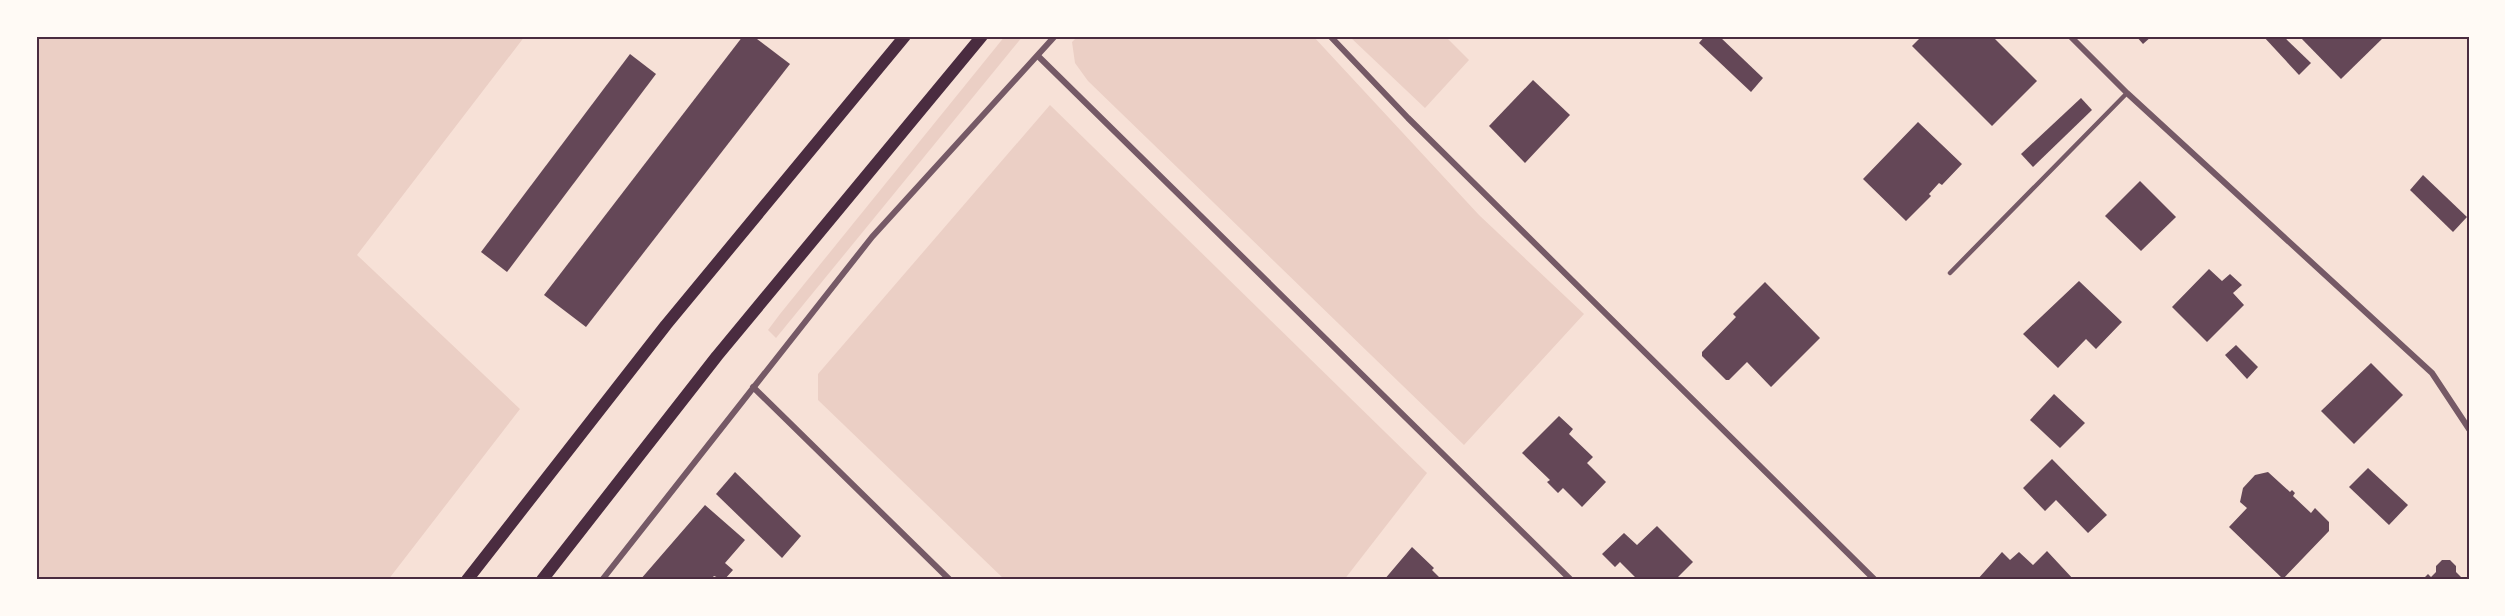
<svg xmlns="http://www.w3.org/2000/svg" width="2505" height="616" viewBox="0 0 2505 616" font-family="'Fira Sans Condensed',sans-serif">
<rect width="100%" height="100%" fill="#f7e1d7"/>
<g fill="#ebcfc5">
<polygon points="36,36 525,36 357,255 520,409 388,580 36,580"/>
<polygon points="1005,36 1023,36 776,338 768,330 780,314"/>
<polygon points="1078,36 1313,36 1479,215 1584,314 1464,445 1088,81 1075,63 1072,42"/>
<polygon points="1349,36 1445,36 1469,60 1425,108"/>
<polygon points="1050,105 1427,473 1344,580 1005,580 818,400 818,374"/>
</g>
<g fill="#644757">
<polygon points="743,36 753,36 790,64 586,327 544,295"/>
<polygon points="1705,36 1719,36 1763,78 1751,92 1699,43"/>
<polygon points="1922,36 1992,36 2037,81 1992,126 1912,46"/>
<polygon points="2136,36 2152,36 2143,44"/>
<polygon points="2263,36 2283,36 2311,63 2299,75"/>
<polygon points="2299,36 2385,36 2341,79"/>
<polygon points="630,54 656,74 507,272 481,252"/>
<polygon points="1533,80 1570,115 1525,163 1489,126"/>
<polygon points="2081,98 2092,110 2033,167 2021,154"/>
<polygon points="1918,122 1962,164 1942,185 1939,183 1929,194 1931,196 1906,221 1863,179"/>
<polygon points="2423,175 2467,217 2453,232 2410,190"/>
<polygon points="2140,181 2176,217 2141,251 2105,216"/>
<polygon points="2209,269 2222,281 2230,274 2242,285 2233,293 2244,305 2207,342 2172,307"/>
<polygon points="2079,281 2122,322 2096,349 2086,339 2058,368 2023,334"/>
<polygon points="1765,282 1820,338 1771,387 1747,362 1729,380 1726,380 1702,356 1702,352 1736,317 1733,314"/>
<polygon points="2236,345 2258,367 2247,379 2225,355"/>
<polygon points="2371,363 2403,395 2354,444 2321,411"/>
<polygon points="2054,394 2085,423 2060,448 2030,420"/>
<polygon points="1559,416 1573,429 1569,434 1593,457 1587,463 1606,482 1582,507 1563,488 1558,493 1547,482 1550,480 1522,453"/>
<polygon points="2052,459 2107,515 2088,533 2056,500 2045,511 2023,488"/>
<polygon points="2368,468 2408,505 2389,525 2349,487"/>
<polygon points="735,472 801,536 782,558 716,494"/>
<polygon points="2268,472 2290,492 2292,490 2295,493 2293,496 2311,513 2315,508 2329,522 2329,531 2283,579 2229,527 2247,508 2240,502 2243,488 2255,475"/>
<polygon points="705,505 745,540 725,563 733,570 724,580 714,576 710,580 640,580"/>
<polygon points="1657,526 1693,562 1675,580 1632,580 1635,577 1620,562 1615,567 1602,554 1624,533 1637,545"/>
<polygon points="1412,547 1434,568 1432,570 1442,580 1384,580"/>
<polygon points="2047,551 2074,580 1977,580 2002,552 2010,560 2019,552 2033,565"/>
<polygon points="2442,560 2450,560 2456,566 2456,572 2464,580 2422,580 2428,574 2431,577 2436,572 2436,566"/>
</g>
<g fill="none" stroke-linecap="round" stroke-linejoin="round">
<polyline stroke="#755966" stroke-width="4.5" points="1950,273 2127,93"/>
<g stroke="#755966" stroke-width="6">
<polyline points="1330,36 1408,118 1875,580"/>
<polyline points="2070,36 2127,93 2432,373 2469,429"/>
<polyline points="1038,56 1571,580"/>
<polyline points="753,387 950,580"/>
<polyline points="602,580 872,237 1055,36"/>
</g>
<g stroke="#4a2c40" stroke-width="12">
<polyline points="467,580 666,325 905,36"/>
<polyline points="542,580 717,356 982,36"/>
</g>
</g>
<rect width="2505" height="616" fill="none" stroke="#fffaf5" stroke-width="75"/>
<rect x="38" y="38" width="2430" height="540" fill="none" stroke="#4a2c40" stroke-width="2"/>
</svg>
